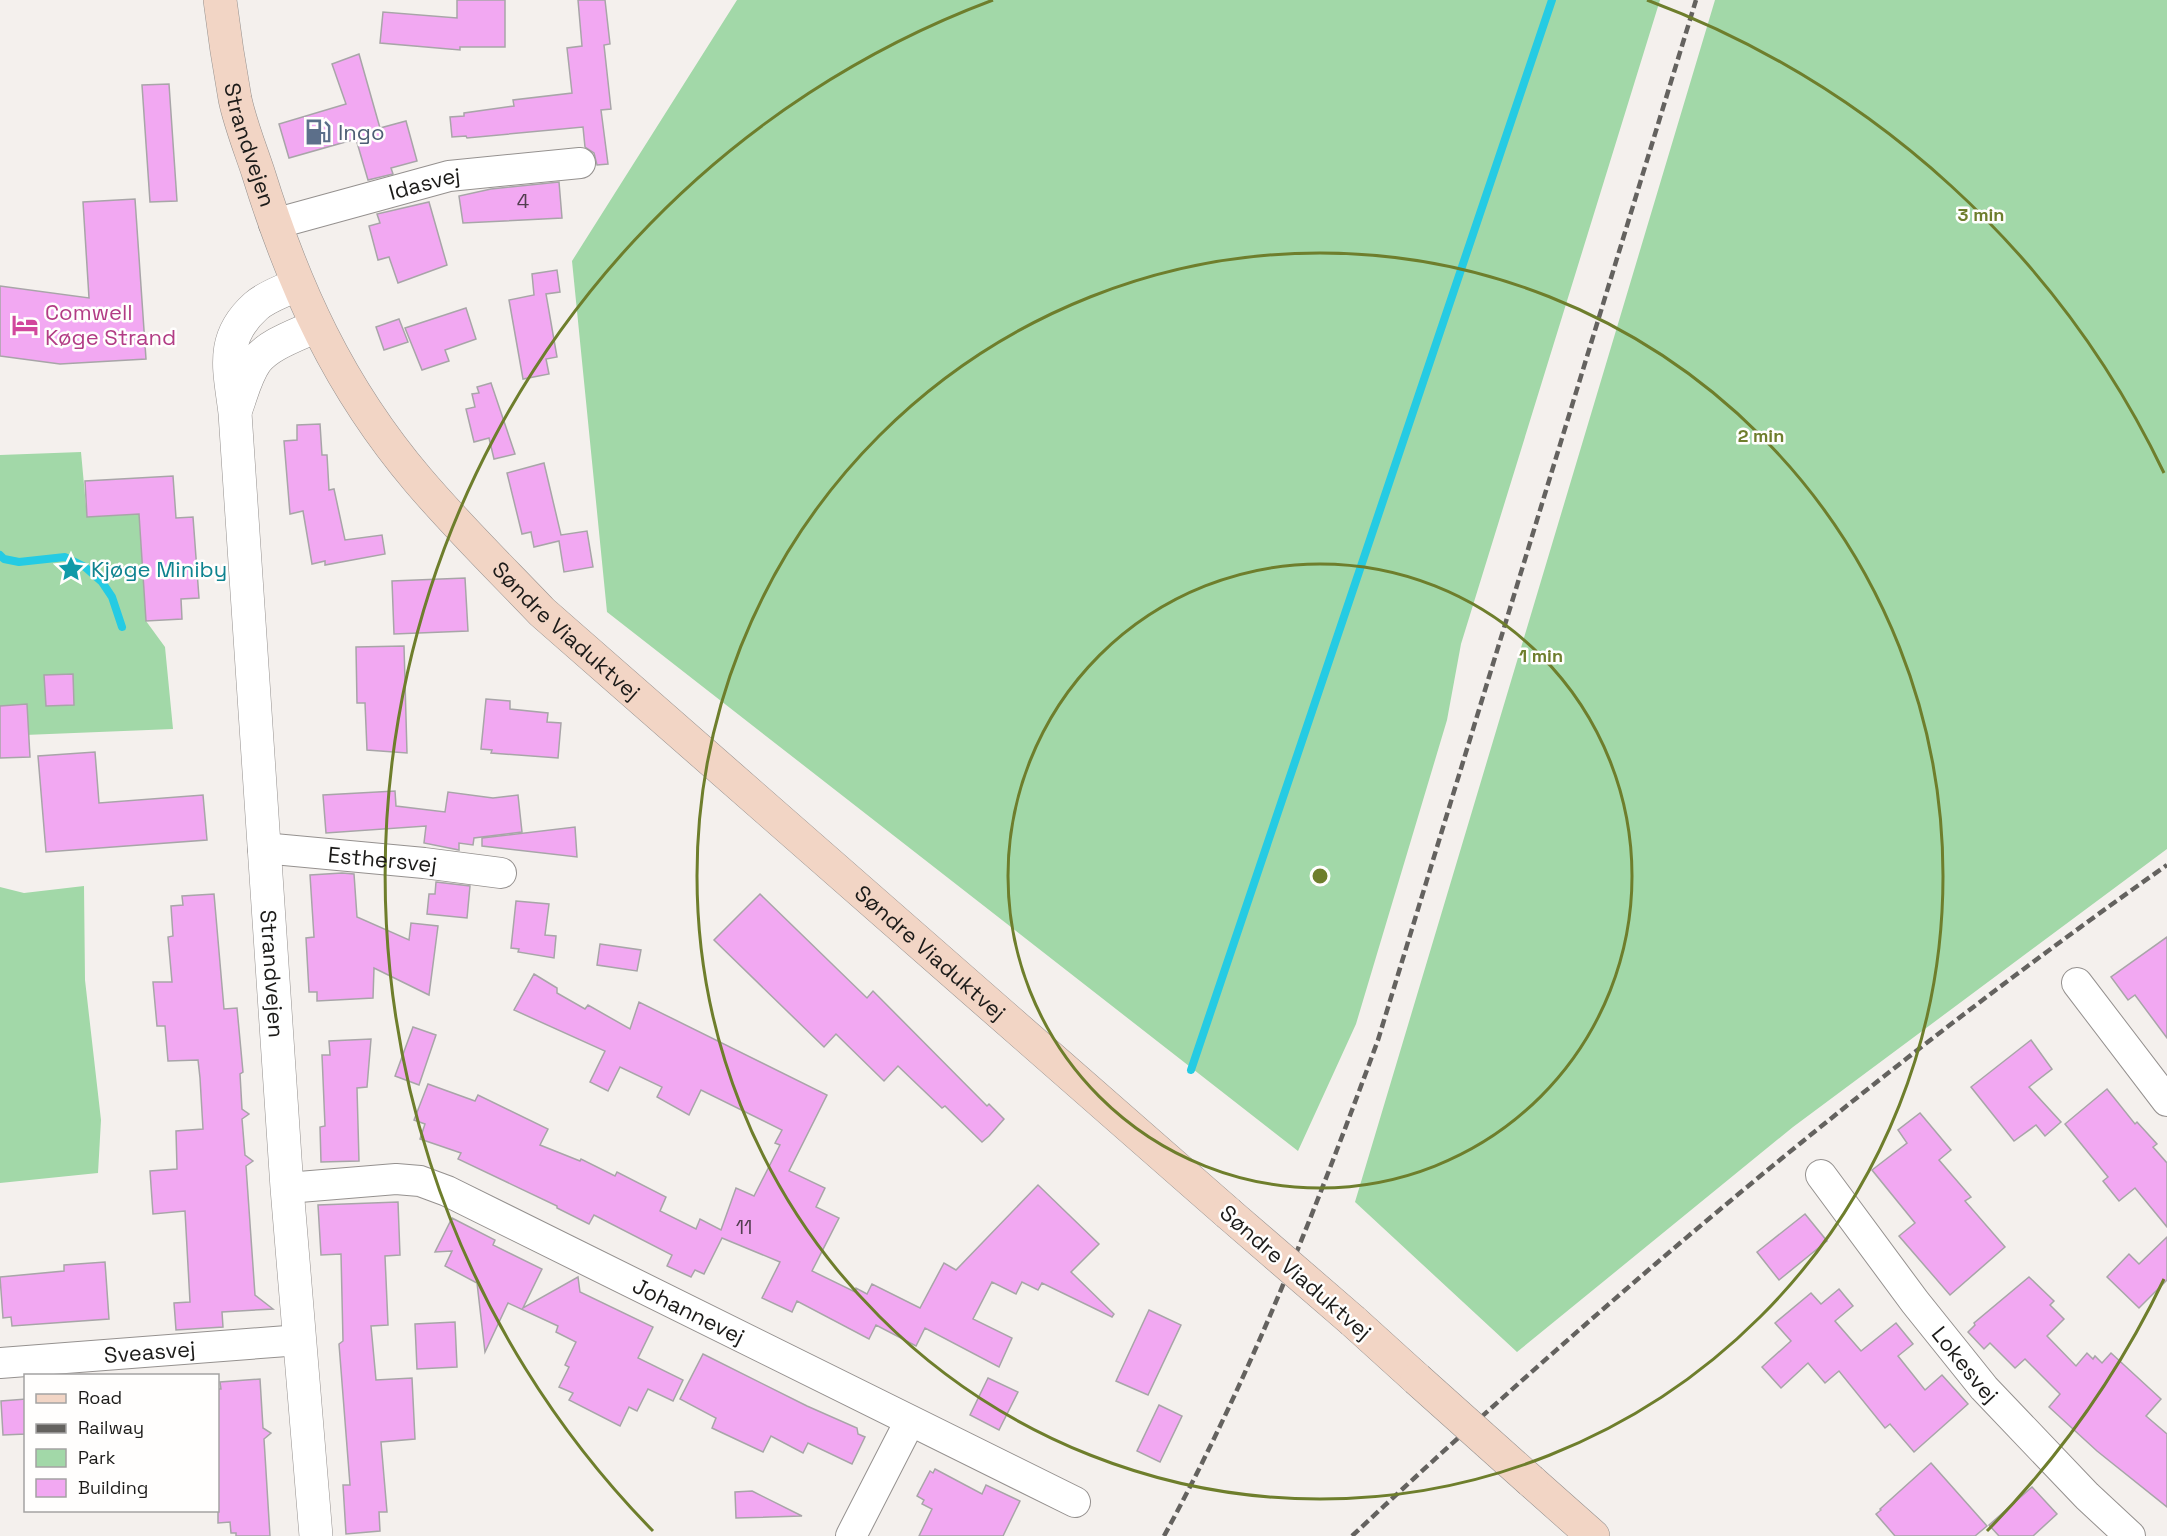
<svg xmlns="http://www.w3.org/2000/svg" width="2167" height="1536" viewBox="0 0 2167 1536" font-family="'Space Grotesk',sans-serif">
<rect width="100%" height="100%" fill="#f4f0ed"/>
<g fill="#a2d8a8">
<polygon points="737,0 1660,0 1461,644 1447,720 1356,1024 1298,1151 607,612 572,261"/>
<polygon points="1715,0 2167,0 2167,849 1793,1127 1517,1352 1355,1202"/>
<polygon points="81,452 87,517 139,514 146,621 165,647 173,729 0,736 0,455"/>
<polygon points="84,886 85,980 101,1120 98,1173 0,1183 0,887 24,893"/>
</g>
<g fill="none" stroke-linecap="round" stroke-linejoin="round">
<g stroke="#25cbe3" stroke-width="8">
<polyline points="0,555 4,559 19,562 65,557 85,567 102,582 112,597 122,627"/>
<polyline points="1191,1070 1552,0"/>
</g>
</g>
<g fill="#f2a8f2" stroke="#a8a5a8" stroke-width="1.5">
<polygon points="457,0 505,0 505,47 460,47 460,50 380,43 383,12 457,18"/>
<polygon points="578,0 605,0 610,44 604,45 611,109 601,110 608,164 597,165 594,153 585,147 583,127 467,138 466,136 452,137 450,117 464,116 464,113 514,106 513,100 572,93 567,48 582,46"/>
<polygon points="359,54 380,128 406,121 417,161 391,168 393,174 368,180 356,139 289,158 279,124 346,104 332,64"/>
<polygon points="169,84 177,201 150,202 142,85"/>
<polygon points="559,182 562,218 463,223 459,196 491,189"/>
<polygon points="135,199 146,359 60,364 0,356 0,286 89,298 83,202"/>
<polygon points="429,202 447,265 398,283 389,257 378,260 369,226 380,223 377,214"/>
<polygon points="557,270 560,292 546,294 557,357 546,359 549,374 523,379 509,300 534,295 532,274"/>
<polygon points="466,308 476,339 445,350 449,361 422,370 405,328"/>
<polygon points="399,319 408,342 384,350 376,327"/>
<polygon points="491,383 515,454 494,459 489,438 474,442 466,409 475,407 472,394 479,393 477,387"/>
<polygon points="320,424 322,455 327,455 329,490 334,489 345,540 382,535 385,554 325,565 325,561 312,564 303,511 290,514 284,441 297,440 297,425"/>
<polygon points="544,463 561,535 587,531 593,567 564,572 559,541 534,547 531,532 522,534 507,473"/>
<polygon points="173,476 176,518 193,517 199,598 181,599 182,619 146,621 139,514 87,517 85,481"/>
<polygon points="465,578 468,631 394,634 392,581"/>
<polygon points="404,646 407,753 367,750 365,703 357,703 356,647"/>
<polygon points="73,674 74,705 46,706 44,675"/>
<polygon points="486,699 510,701 510,709 548,713 547,722 561,723 558,758 491,753 492,750 481,749"/>
<polygon points="27,704 30,757 0,758 0,706"/>
<polygon points="95,752 99,803 203,795 207,840 46,852 38,756"/>
<polygon points="395,791 396,806 445,812 448,792 493,798 518,795 522,832 474,838 473,845 459,843 459,850 424,843 426,826 326,833 323,795"/>
<polygon points="575,827 577,857 482,846 482,838"/>
<polygon points="342,873 354,874 357,917 409,940 411,923 438,926 429,995 374,968 373,998 317,1001 317,992 309,992 306,938 314,937 310,875"/>
<polygon points="436,882 470,886 467,918 427,914 429,894 435,894"/>
<polygon points="214,894 224,1009 237,1008 243,1072 240,1074 242,1109 249,1114 242,1119 245,1155 253,1161 246,1166 255,1295 273,1309 222,1312 223,1327 176,1330 174,1303 190,1302 185,1211 153,1214 150,1171 177,1169 176,1131 203,1129 200,1078 198,1060 168,1061 165,1026 157,1026 153,982 172,982 168,937 173,936 171,906 183,905 182,896"/>
<polygon points="760,894 867,998 873,991 987,1106 989,1104 1004,1119 989,1136 982,1142 945,1106 942,1108 898,1066 884,1081 836,1034 824,1047 714,940"/>
<polygon points="516,901 549,904 545,935 556,936 554,958 518,952 519,949 511,948"/>
<polygon points="2167,937 2167,1038 2135,995 2128,1000 2111,977"/>
<polygon points="600,944 641,950 637,971 597,965"/>
<polygon points="534,974 557,988 557,993 585,1009 588,1005 630,1029 639,1002 827,1095 789,1171 825,1188 816,1207 839,1218 812,1271 855,1292 856,1288 867,1294 872,1284 920,1308 944,1263 956,1270 1038,1185 1099,1244 1071,1272 1114,1314 1112,1317 1042,1283 1038,1290 1022,1282 1016,1294 992,1282 973,1319 1012,1338 999,1367 925,1328 916,1346 876,1325 869,1339 797,1301 792,1312 762,1298 780,1262 722,1238 704,1274 695,1270 691,1277 667,1266 672,1255 594,1215 589,1224 557,1208 557,1206 458,1159 461,1153 420,1139 425,1124 414,1120 428,1084 475,1101 478,1095 548,1129 540,1145 580,1161 581,1159 615,1176 617,1172 666,1197 660,1211 696,1229 700,1219 721,1230 736,1188 754,1196 780,1145 775,1143 782,1130 701,1090 689,1115 657,1097 662,1087 620,1067 608,1091 590,1082 605,1051 514,1010"/>
<polygon points="413,1027 436,1035 419,1085 395,1076"/>
<polygon points="371,1039 367,1087 357,1088 359,1161 321,1162 320,1127 325,1126 322,1055 330,1055 329,1041"/>
<polygon points="2031,1040 2052,1069 2029,1087 2061,1122 2045,1136 2036,1125 2014,1141 1971,1087"/>
<polygon points="2107,1089 2135,1124 2137,1122 2157,1144 2153,1147 2167,1163 2167,1227 2135,1188 2119,1201 2103,1181 2108,1177 2065,1124"/>
<polygon points="1920,1113 1951,1150 1939,1160 1971,1197 1965,1201 2005,1247 1950,1295 1899,1236 1915,1223 1872,1170 1907,1143 1898,1130"/>
<polygon points="398,1202 400,1255 385,1256 388,1325 371,1326 376,1380 412,1378 415,1439 381,1442 387,1512 379,1512 380,1531 346,1534 343,1485 350,1485 339,1344 343,1341 341,1254 321,1255 318,1205"/>
<polygon points="1805,1214 1827,1241 1779,1280 1757,1252"/>
<polygon points="452,1218 495,1240 493,1245 542,1269 523,1308 578,1277 580,1292 653,1327 638,1358 683,1380 673,1401 648,1389 637,1411 629,1407 620,1426 569,1400 573,1393 559,1387 569,1367 565,1365 576,1342 556,1332 558,1326 508,1303 485,1352 477,1283 445,1266 452,1251 435,1252"/>
<polygon points="2167,1237 2167,1280 2139,1308 2107,1277 2129,1254 2139,1264"/>
<polygon points="105,1262 109,1319 12,1326 11,1317 3,1318 0,1277 64,1271 64,1265"/>
<polygon points="2029,1277 2054,1301 2050,1305 2064,1319 2047,1336 2076,1366 2087,1353 2093,1359 2095,1356 2102,1363 2111,1353 2161,1399 2146,1416 2167,1434 2167,1507 2097,1451 2049,1407 2060,1394 2025,1359 2015,1368 1990,1343 1984,1349 1968,1332 1975,1325 1974,1323"/>
<polygon points="1839,1289 1853,1306 1835,1321 1861,1351 1896,1323 1913,1344 1898,1356 1925,1390 1942,1375 1968,1404 1914,1452 1890,1424 1885,1428 1839,1371 1825,1383 1808,1363 1781,1388 1762,1367 1791,1341 1775,1323 1811,1293 1821,1304"/>
<polygon points="1149,1310 1181,1325 1148,1395 1116,1381"/>
<polygon points="455,1322 457,1367 417,1369 415,1324"/>
<polygon points="703,1354 807,1406 857,1428 858,1434 865,1437 852,1464 808,1443 803,1453 771,1436 763,1452 712,1428 716,1418 680,1399"/>
<polygon points="988,1378 1018,1392 999,1430 970,1415"/>
<polygon points="260,1379 263,1428 271,1433 264,1439 270,1536 236,1536 236,1533 231,1533 230,1522 218,1523 218,1389 221,1389 220,1382"/>
<polygon points="26,1399 26,1434 3,1435 1,1401"/>
<polygon points="1159,1405 1182,1416 1160,1462 1137,1451"/>
<polygon points="1931,1463 1987,1526 1975,1536 1895,1536 1876,1514 1881,1510 1880,1509"/>
<polygon points="935,1469 982,1494 986,1485 1020,1501 1003,1536 919,1536 932,1509 922,1504 924,1500 917,1496 930,1471 933,1473"/>
<polygon points="2032,1487 2057,1514 2033,1536 1999,1536 1989,1525"/>
<polygon points="752,1491 802,1516 736,1518 735,1492"/>
</g>
<g fill="none" stroke-linecap="round" stroke-linejoin="round">
<g stroke="#95918f" stroke-width="32">
<g id="minor">
<path id="s1" d="M274 224 449 176 580 163"/>
<path id="s2" d="M263 848 424 863 501 873"/>
<polyline points="2077,983 2167,1101"/>
<path id="s3" d="M1821 1175 1915 1302 1984 1388 2087 1496 2130 1536"/>
<path id="s4" d="M287 1188 396 1179 420 1181 447 1191 1075 1502"/>
<path id="s5" d="M0 1363 300 1340"/>
<polyline points="851,1536 910,1421"/>
</g>
</g>
<g stroke="#95918f" stroke-width="34">
<g id="tertiary">
<path id="s6" d="M297 284C285 291 267 296 256 306 219 339 230 370 235 413L287 1188 316 1536"/>
<path d="M236 409C242 393 246 375 256 361 269 344 297 335 316 326"/>
</g>
</g>
<g stroke="#95918f" stroke-width="34">
<g id="secondary">
<path id="s7" d="M220 0C224 33 229 66 235 99 240 123 250 148 258 172 294 288 339 387 418 480 457 526 500 568 542 612L1228 1213"/>
<polyline points="1353,1321 1417,1379"/>
<polyline points="1531,1481 1593,1536"/>
</g>
</g>
<use href="#minor" stroke="#fff" stroke-width="30"/>
<use href="#tertiary" stroke="#fff" stroke-width="33"/>
<use href="#secondary" stroke="#f2d5c5" stroke-width="33"/>
<g stroke="#64625f" stroke-width="4.5" stroke-dasharray="9 4.5" stroke-linecap="butt">
<path d="M1164 1536C1250 1378 1316 1209 1378 1040L1696 0"/>
<path d="M1352 1536C1609 1295 1879 1068 2167 865"/>
</g>
<g stroke="#95918f" stroke-width="34" stroke-linecap="butt">
<g id="secondary-bridge">
<polyline points="1228,1213 1353,1321"/>
<polyline points="1417,1379 1531,1481"/>
</g>
</g>
<use href="#secondary-bridge" stroke="#f2d5c5" stroke-width="33"/>
</g>
<g fill="none" stroke="#6e7e2c" stroke-width="3">
<circle cx="1320" cy="876" r="312"/>
<circle cx="1320" cy="876" r="623"/>
<path d="M2164 1279A935 935 0 0 1 1987 1531M653 1531A935 935 0 0 1 993 0M1647 0A935 935 0 0 1 2164 473"/>
</g>
<defs>
<g id="fuel-bare" transform="scale(2.07)"><path d="M-5.5-6h7V0h2V4h1.3V-2.5L3-4.5l.8-.8L6-3V5H2.5V1h-1V6h-7ZM-4.2-4.7v3.2H.2V-4.7Z" fill="#5c6f8a" stroke="#fffefd" stroke-width="2.5" paint-order="stroke"/></g>
<g id="hotel-bare" transform="scale(2.07)"><path d="M-6-4.5h1.5V1H6V5H4.5V3h-9V5H-6ZM-4 0a1.8 1.8 0 1 1 3.6 0ZM.5 0V-2.5h3Q6-2.5 6 0Z" fill="#d1479c" stroke="#fffefd" stroke-width="2.5" paint-order="stroke"/></g>
<g id="sight-bare" transform="scale(2.07)"><path d="M0-6L1.8-2.2L6-1.7L2.9 1.2L3.7 5.4L0 3.3L-3.7 5.4L-2.9 1.2L-6-1.7L-1.8-2.2Z" fill="#0f9aa8" stroke="#fffefd" stroke-width="2.5" paint-order="stroke"/></g>
</defs>
<g fill-rule="evenodd">
<use href="#fuel-bare" x="318" y="132"/>
<use href="#hotel-bare" x="25" y="325"/>
<use href="#sight-bare" x="71" y="569"/>
</g>
<g text-anchor="middle" stroke-width="5" stroke-linejoin="round" paint-order="stroke">
<g font-size="20" fill="#523e4f">
<text x="523" y="208">4</text>
<text x="744" y="1234">11</text>
</g>
<g font-size="22" fill="#4e5e75" stroke="#fffefd" text-anchor="start">
<text x="338" y="140">Ingo</text>
</g>
<g font-size="22" fill="#1c1b19" stroke="#fffefd">
<text dy="8" stroke="none"><textPath href="#s7" startOffset="148">Strandvejen</textPath></text>
<text dy="8" stroke="none"><textPath href="#s1" startOffset="156">Idasvej</textPath></text>
<text dy="8" stroke="none"><textPath href="#s7" startOffset="738">Søndre Viaduktvej</textPath></text>
<text dy="8" stroke="none"><textPath href="#s2" startOffset="120">Esthersvej</textPath></text>
<text dy="8" stroke="none"><textPath href="#s7" startOffset="1224">Søndre Viaduktvej</textPath></text>
<text dy="8" stroke="none"><textPath href="#s6" startOffset="724">Strandvejen</textPath></text>
<text transform="translate(1296 1272) rotate(41)" y="8">Søndre Viaduktvej</text>
<text dy="8" stroke="none"><textPath href="#s4" startOffset="432">Johannevej</textPath></text>
<text dy="8" stroke="none"><textPath href="#s5" startOffset="150">Sveasvej</textPath></text>
<text dy="8" stroke="none"><textPath href="#s3" startOffset="238">Lokesvej</textPath></text>
</g>
<g font-size="22" fill="#b23c85" stroke="#fffefd" text-anchor="start">
<text x="45" y="320">Comwell<tspan x="45" dy="25">Køge Strand</tspan></text>
</g>
<g font-size="22" fill="#0d838f" stroke="#fffefd" text-anchor="start">
<text x="91" y="577">Kjøge Miniby</text>
</g>
</g>
<circle cx="1320" cy="876" r="9" fill="#6e7e2c" stroke="#fffefd" stroke-width="3"/>
<g font-size="18" text-anchor="middle" font-weight="bold" fill="#6e7e2c" stroke="#fffefd" stroke-width="5" stroke-linejoin="round" paint-order="stroke">
<text x="1981" y="221">3 min</text>
<text x="1761" y="442">2 min</text>
<text x="1541" y="662">1 min</text>
</g>
<rect x="24" y="1374" width="195" height="138" fill="#fffefd" stroke="#a4a3a2" stroke-width="1.5"/>
<rect x="36" y="1394" width="30" height="9" fill="#f2d5c5" stroke="#a4a3a2" stroke-width="1.5"/>
<text x="78" y="1404" font-size="18" fill="#1c1b19">Road</text>
<rect x="36" y="1424" width="30" height="9" fill="#64625f" stroke="#a4a3a2" stroke-width="1.5"/>
<text x="78" y="1434" font-size="18" fill="#1c1b19">Railway</text>
<rect x="36" y="1449" width="30" height="18" fill="#a2d8a8" stroke="#a4a3a2" stroke-width="1.5"/>
<text x="78" y="1464" font-size="18" fill="#1c1b19">Park</text>
<rect x="36" y="1479" width="30" height="18" fill="#f2a8f2" stroke="#a4a3a2" stroke-width="1.5"/>
<text x="78" y="1494" font-size="18" fill="#1c1b19">Building</text>
</svg>
